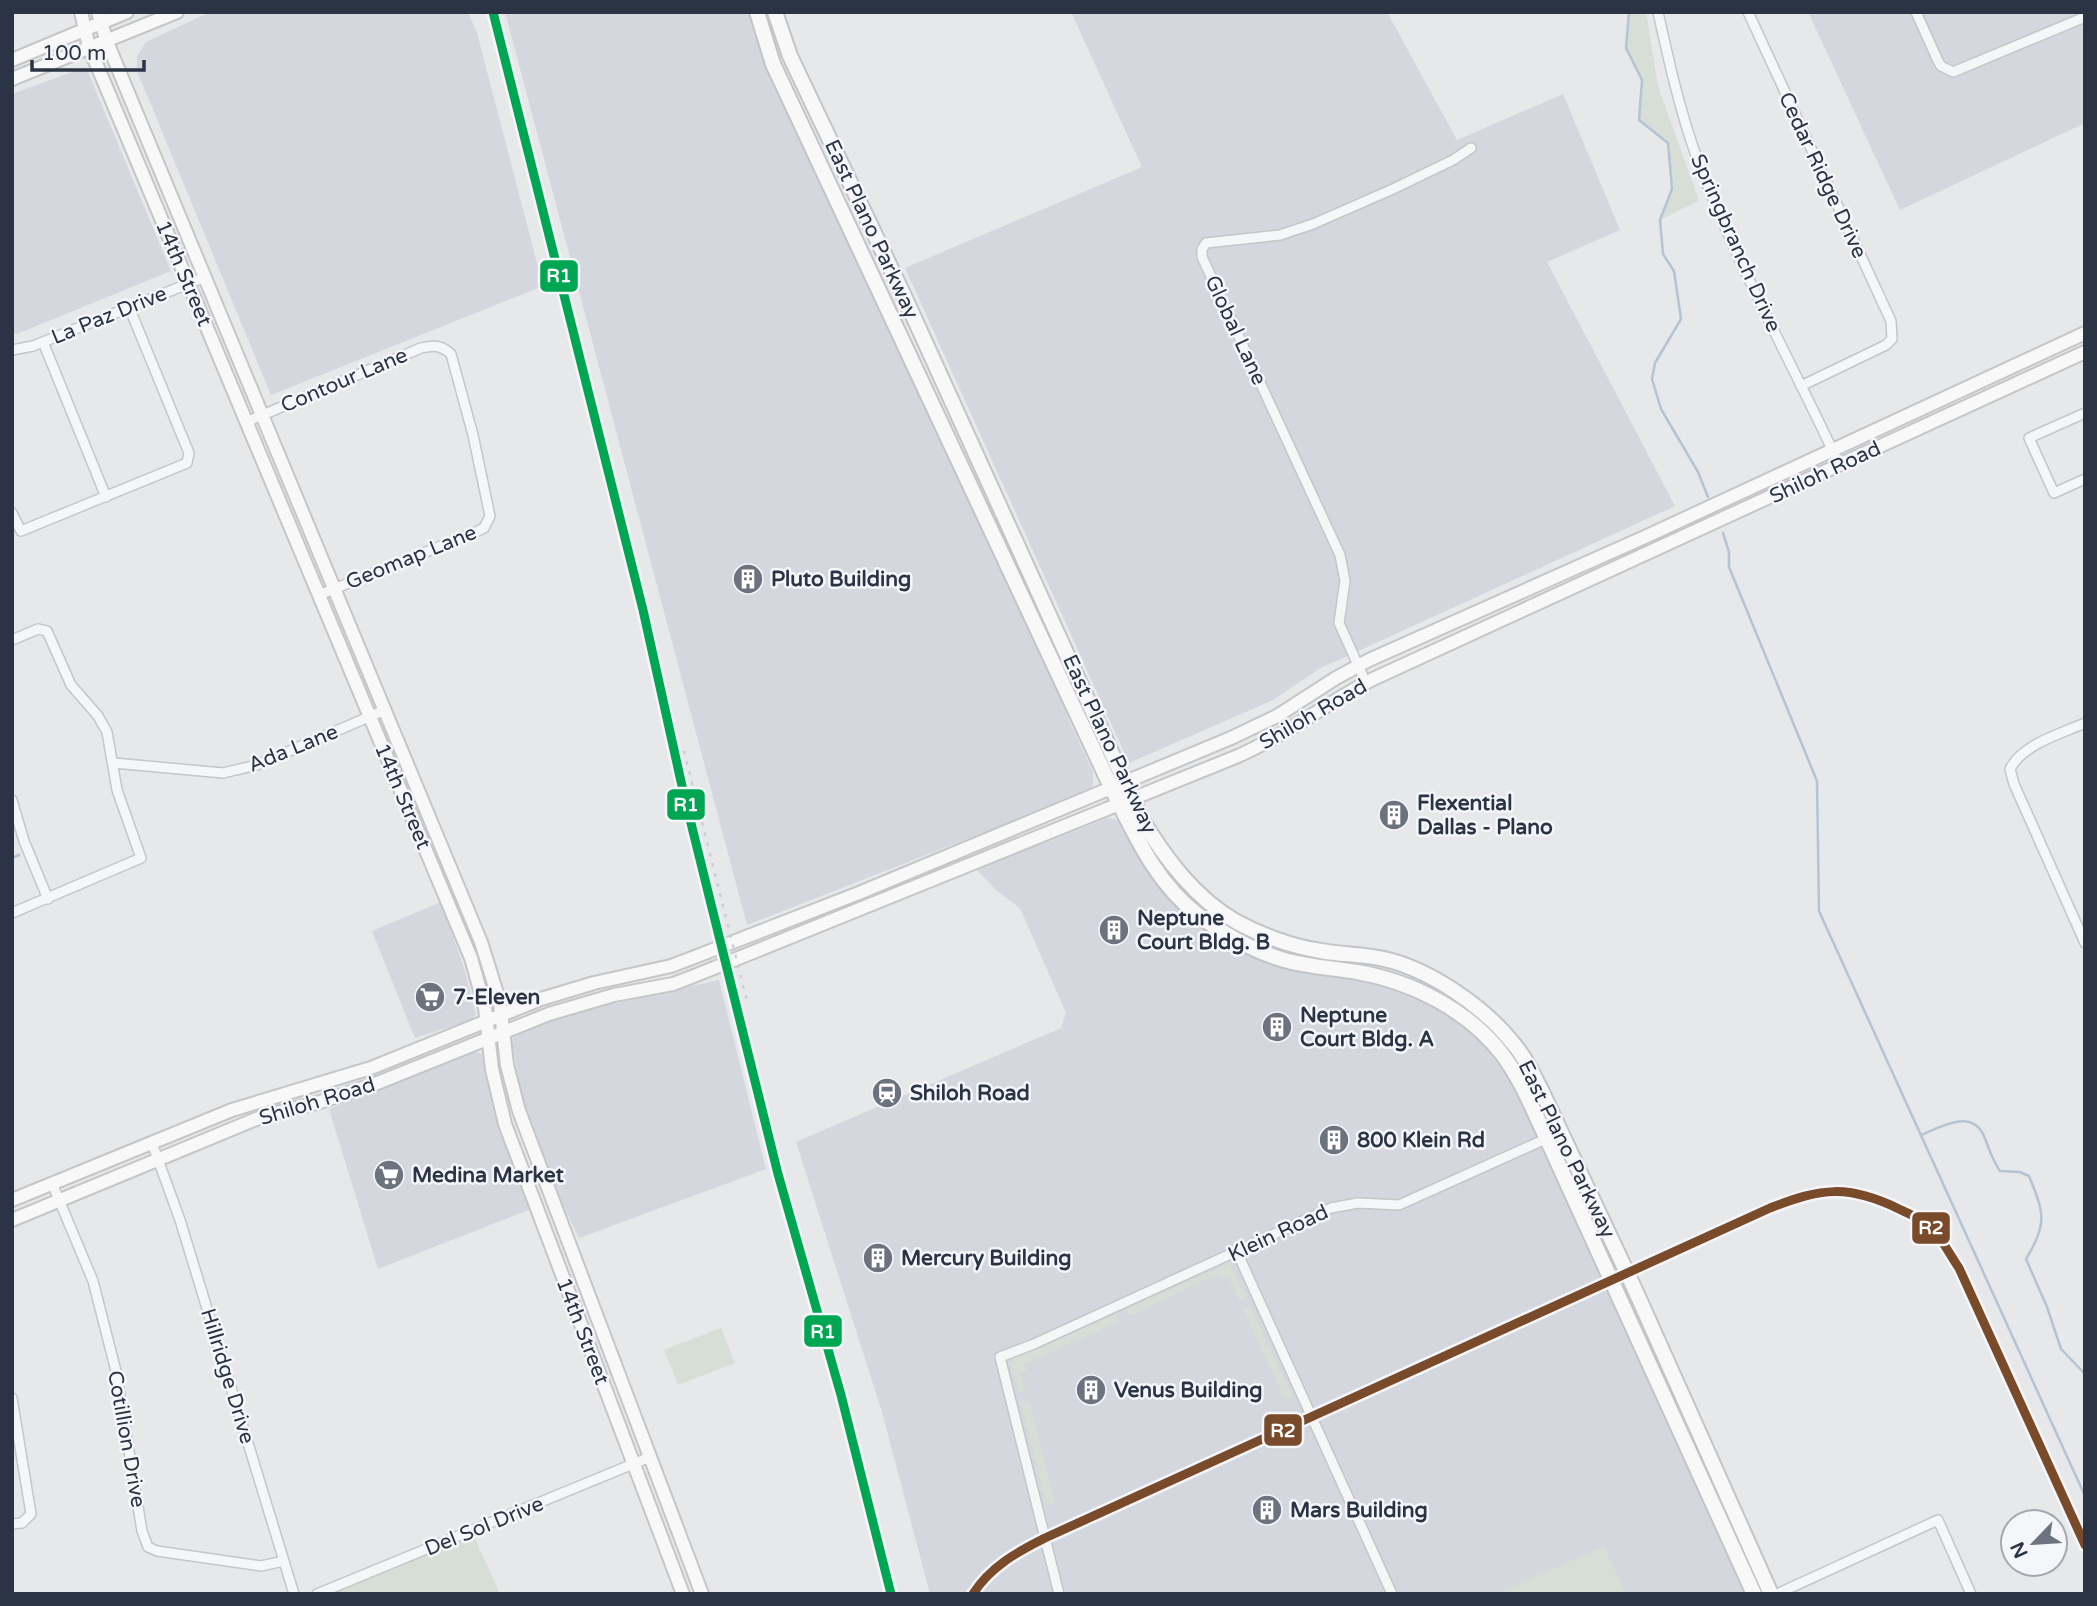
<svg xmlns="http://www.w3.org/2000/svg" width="2097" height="1606" viewBox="0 0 2097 1606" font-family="'Varela Round',sans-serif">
<rect width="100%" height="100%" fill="#e6e8ea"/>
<g fill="#d4d7dd">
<polygon points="210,12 468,12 477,33 543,286 271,395 137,71 137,56 146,42"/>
<polygon points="505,12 752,12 1057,684 1068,718 1093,772 1093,786 1082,794 747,925"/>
<polygon points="1071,12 1387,12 1457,140 1563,94 1620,230 1547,262 1675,506 1319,669 1273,700 1129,763 905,268 1142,167"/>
<polygon points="1808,12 2085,12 2085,123 1900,210"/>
<polygon points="86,67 171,271 17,334 12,333 12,94"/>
<polygon points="1108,818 1117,820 1139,858 1160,886 1233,944 1363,978 1404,991 1427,1002 1455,1021 1481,1043 1504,1071 1522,1101 1746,1594 930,1594 882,1412 796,1142 1061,1028 1066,1013 1020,908 996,890 975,868 1053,840"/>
<polygon points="441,902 464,968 476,1014 471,1020 415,1038 372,931"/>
<polygon points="719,980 766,1169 579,1238 549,1177 535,1140 521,1094 512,1043 513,1035 568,1014"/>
<polygon points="473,1051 481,1053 485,1060 500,1126 531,1209 378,1269 329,1109"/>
</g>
<g fill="#d6ded6">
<polygon points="1629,12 1645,12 1647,17 1658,86 1699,201 1660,220 1672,189 1668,144 1639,120 1642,80 1626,48"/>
<polygon points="1229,1263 1247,1297 1239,1301 1228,1277 1221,1280 1218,1274 1130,1316 1126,1309"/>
<polygon points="1250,1306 1293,1398 1285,1400 1243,1309"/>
<polygon points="1116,1314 1119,1321 1025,1364 1027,1370 1020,1374 1026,1391 1019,1392 1010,1364 1013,1358"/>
<polygon points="721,1328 735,1363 678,1385 664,1350"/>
<polygon points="1029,1401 1055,1504 1046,1506 1021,1402"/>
<polygon points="473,1534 500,1594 327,1594"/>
<polygon points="1604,1546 1626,1594 1495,1594"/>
</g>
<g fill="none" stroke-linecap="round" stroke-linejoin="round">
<g stroke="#b4c4d5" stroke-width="2.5">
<polyline points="1629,12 1626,48 1642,80 1639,120 1668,143 1672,189 1660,220 1663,254 1674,271 1681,319 1655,363 1652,379 1661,409 1698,472 1708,497"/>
<polyline points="1723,533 1729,552 1729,567 1817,781 1819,911 2085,1496"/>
<polyline points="12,858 19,855"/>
<path d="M1921 1135C1940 1127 1972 1108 1984 1136 1989 1148 1992 1160 2000 1171L2020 1172 2029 1176C2044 1213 2048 1224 2026 1259L2047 1307 2061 1349 2085 1374"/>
</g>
<g stroke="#c4c6c8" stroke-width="12">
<g id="street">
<path d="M1658 12C1669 62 1680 112 1698 161 1737 265 1792 363 1839 464"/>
<polyline points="1748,12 1891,321 1892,339 1886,345 1801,386"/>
<polyline points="1916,12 1938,61 1941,66 1953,72 2085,17"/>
<polyline points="43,342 106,497"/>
<polyline points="12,350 33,346 205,277"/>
<polyline points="2085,413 2029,438 2054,493 2085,479"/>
<path d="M246 422 421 348C434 345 441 345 451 354L473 435 490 516 484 528 478 531 319 595"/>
<polyline points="12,513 21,531 187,463 189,453 129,307"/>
<polyline points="12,640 38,629 47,631 71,685 98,716 107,732 117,790 141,858 12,913"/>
<polyline points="1366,683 1339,623 1345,581 1340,555 1202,257 1202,249 1206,243 1280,235 1313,224 1393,189 1453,160 1471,148"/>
<path d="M2085 723C2060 734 2023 744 2010 769L2014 784 2085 943"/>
<polyline points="114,763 223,773 257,765 385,710"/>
<polyline points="12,800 24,841 48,899"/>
<polyline points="152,1143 180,1220 294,1594"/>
<polyline points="52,1183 93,1281 116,1371 142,1531 148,1547 157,1551 261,1566 284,1561"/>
<polyline points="1237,1252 1392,1594"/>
<polyline points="12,1398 31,1514 22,1523 12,1524"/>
<polyline points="317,1594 650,1457"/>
<polyline points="1059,1594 1000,1357 1034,1344 1331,1208 1358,1203 1399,1205 1550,1137"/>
<polyline points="1777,1594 1938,1520 1971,1594"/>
</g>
</g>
<g stroke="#c4c6c8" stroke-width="16">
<g id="secondary">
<polyline points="81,12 89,47 104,82 471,958 485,1008 492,1069 505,1124 683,1594"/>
<polyline points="98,12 107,42 481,942 500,1003 507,1065 519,1111 702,1594"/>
<polyline points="12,60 127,12"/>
<polyline points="12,79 177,12"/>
<polyline points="12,1200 232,1110 371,1068 541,999 594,983 671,966 692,958 859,893 1231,738 1277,716 1336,678 1369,660 1647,536 2085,333"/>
<path d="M12 1220 261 1117 320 1102 375 1084 549 1014 614 995 673 984 694 976 1238 756C1286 735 1327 703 1373 679L2085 352"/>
</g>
</g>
<g stroke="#c2c5c8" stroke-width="18">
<g id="primary">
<path d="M757 12 773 64 1112 789C1135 835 1156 883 1198 915 1224 934 1257 953 1288 961 1311 967 1334 968 1357 972 1411 981 1468 1010 1502 1054 1521 1079 1533 1110 1547 1139L1754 1594"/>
<path d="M775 12 790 56 905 298 1142 820C1166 859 1195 898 1235 921 1260 935 1293 947 1321 951 1342 955 1363 954 1384 959 1429 969 1483 1006 1512 1042 1525 1057 1533 1074 1542 1092L1636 1292 1771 1594"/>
</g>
</g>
<use href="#street" stroke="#f5f6f7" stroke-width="9"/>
<use href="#secondary" stroke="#f8f8f8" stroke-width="12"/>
<use href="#primary" stroke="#f8f8f8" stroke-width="14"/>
<g stroke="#cecfd2" stroke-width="2.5" stroke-dasharray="3.5 7" stroke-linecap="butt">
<polyline points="493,12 643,610 684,795 762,1111"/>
<polyline points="684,751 748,1005"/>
<path d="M973 1594C990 1567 1017 1552 1045 1538L1770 1208C1822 1188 1847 1184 1899 1209 1912 1215 1926 1221 1935 1232 1944 1243 1951 1256 1959 1268L2085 1545"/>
</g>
<g stroke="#f4f6f9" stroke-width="14">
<polyline id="rail-1" points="493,12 643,610 684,795 778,1174 841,1395 891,1594"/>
</g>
<g stroke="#f4f6f9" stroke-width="14">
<path id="rail-2" d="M973 1594C990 1567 1017 1552 1045 1538L1770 1208C1822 1188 1847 1184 1899 1209 1912 1215 1926 1221 1935 1232 1944 1243 1951 1256 1959 1268L2085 1545"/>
</g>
<use href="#rail-1" stroke="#00a651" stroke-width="9"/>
<use href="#rail-2" stroke="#7a4b2a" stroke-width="9"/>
</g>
<defs>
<g id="building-disc" transform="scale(1.575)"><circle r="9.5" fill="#6c737f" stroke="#f4f6f9"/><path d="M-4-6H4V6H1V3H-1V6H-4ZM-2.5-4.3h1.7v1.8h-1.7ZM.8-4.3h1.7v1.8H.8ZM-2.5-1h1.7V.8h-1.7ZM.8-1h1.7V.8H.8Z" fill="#fff"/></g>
<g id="supermarket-disc" transform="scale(1.575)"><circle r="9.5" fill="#6c737f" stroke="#f4f6f9"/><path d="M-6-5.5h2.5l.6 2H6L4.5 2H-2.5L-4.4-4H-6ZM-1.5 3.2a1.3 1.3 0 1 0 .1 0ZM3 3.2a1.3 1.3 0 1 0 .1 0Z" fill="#fff"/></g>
<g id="station-disc" transform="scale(1.575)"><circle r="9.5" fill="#6c737f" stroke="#f4f6f9"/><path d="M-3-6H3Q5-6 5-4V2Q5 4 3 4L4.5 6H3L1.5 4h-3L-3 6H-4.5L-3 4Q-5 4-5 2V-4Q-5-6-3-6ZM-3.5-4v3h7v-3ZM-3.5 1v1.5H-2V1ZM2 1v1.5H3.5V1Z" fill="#fff"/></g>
</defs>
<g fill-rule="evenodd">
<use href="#building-disc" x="748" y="579"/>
<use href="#building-disc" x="1394" y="815"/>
<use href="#building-disc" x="1114" y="930"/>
<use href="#supermarket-disc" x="430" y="997"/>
<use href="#building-disc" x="1277" y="1027"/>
<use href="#station-disc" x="887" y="1093"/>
<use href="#building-disc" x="1334" y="1140"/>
<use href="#supermarket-disc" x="389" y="1175"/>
<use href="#building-disc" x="878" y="1258"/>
<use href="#building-disc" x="1091" y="1390"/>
<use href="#building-disc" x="1267" y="1510"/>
</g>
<g text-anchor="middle" stroke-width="5" stroke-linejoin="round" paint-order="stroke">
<g font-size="21" fill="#2b3445" stroke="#f4f6f9">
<text transform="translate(1823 175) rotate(65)" y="7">Cedar Ridge Drive</text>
<text transform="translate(872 229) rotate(65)" y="7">East Plano Parkway</text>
<text transform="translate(1736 243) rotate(66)" y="7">Springbranch Drive</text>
<text transform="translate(184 273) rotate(67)" y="7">14th Street</text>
<text transform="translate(109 315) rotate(-22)" y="7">La Paz Drive</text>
<text transform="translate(1236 330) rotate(65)" y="7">Global Lane</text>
<text transform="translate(344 380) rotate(-23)" y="7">Contour Lane</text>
<text transform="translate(1825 472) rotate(-25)" y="7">Shiloh Road</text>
<text transform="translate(411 557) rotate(-22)" y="7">Geomap Lane</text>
<text transform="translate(1313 714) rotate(-30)" y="7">Shiloh Road</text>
<text transform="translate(1110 744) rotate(65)" y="7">East Plano Parkway</text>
<text transform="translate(293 748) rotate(-22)" y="7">Ada Lane</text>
<text transform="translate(403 796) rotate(67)" y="7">14th Street</text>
<text transform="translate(317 1101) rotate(-17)" y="7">Shiloh Road</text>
<text transform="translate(1567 1149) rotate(64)" y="7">East Plano Parkway</text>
<text transform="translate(1278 1233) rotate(-25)" y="7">Klein Road</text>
<text transform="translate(583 1331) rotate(69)" y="7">14th Street</text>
<text transform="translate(228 1376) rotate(73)" y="7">Hillridge Drive</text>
<text transform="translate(127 1439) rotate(80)" y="7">Cotillion Drive</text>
<text transform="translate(484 1526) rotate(-22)" y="7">Del Sol Drive</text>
</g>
<g font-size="21" font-weight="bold" fill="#2b3445" stroke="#f4f6f9" text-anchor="start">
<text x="771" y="586">Pluto Building</text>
<text x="1417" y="810">Flexential<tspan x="1417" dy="24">Dallas - Plano</tspan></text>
<text x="1137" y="925">Neptune<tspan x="1137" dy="24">Court Bldg. B</tspan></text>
<text x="453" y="1004">7-Eleven</text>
<text x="1300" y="1022">Neptune<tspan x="1300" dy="24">Court Bldg. A</tspan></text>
<text x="910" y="1100">Shiloh Road</text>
<text x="1357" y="1147">800 Klein Rd</text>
<text x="412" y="1182">Medina Market</text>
<text x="901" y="1265">Mercury Building</text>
<text x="1114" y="1397">Venus Building</text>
<text x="1290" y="1517">Mars Building</text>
</g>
</g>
<g stroke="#f4f6f9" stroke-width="2.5">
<rect x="539" y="259" width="40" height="34" rx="7" fill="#00a651"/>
<rect x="666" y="788" width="40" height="33" rx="7" fill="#00a651"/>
<rect x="1911" y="1211" width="40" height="34" rx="7" fill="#7a4b2a"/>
<rect x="803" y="1314" width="40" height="34" rx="7" fill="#00a651"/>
<rect x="1263" y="1413" width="40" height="34" rx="7" fill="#7a4b2a"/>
</g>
<g font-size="19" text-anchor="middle" font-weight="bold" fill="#fff">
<text x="559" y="282">R1</text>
<text x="686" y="811">R1</text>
<text x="1931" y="1234">R2</text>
<text x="823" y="1338">R1</text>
<text x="1283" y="1437">R2</text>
</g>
<rect width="2097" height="1606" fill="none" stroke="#2b3445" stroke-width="28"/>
<g transform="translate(2034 1543) rotate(245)"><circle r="33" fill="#f4f6f9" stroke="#a4a8b1" stroke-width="2"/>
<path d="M0-5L12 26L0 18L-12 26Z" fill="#6c737f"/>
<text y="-10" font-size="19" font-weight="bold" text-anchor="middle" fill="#2b3445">N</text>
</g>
<path d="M32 60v10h112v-10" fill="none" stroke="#2b3445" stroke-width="3.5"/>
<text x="42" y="60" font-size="21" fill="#2b3445" stroke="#f4f6f9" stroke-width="5" paint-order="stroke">100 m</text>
</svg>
